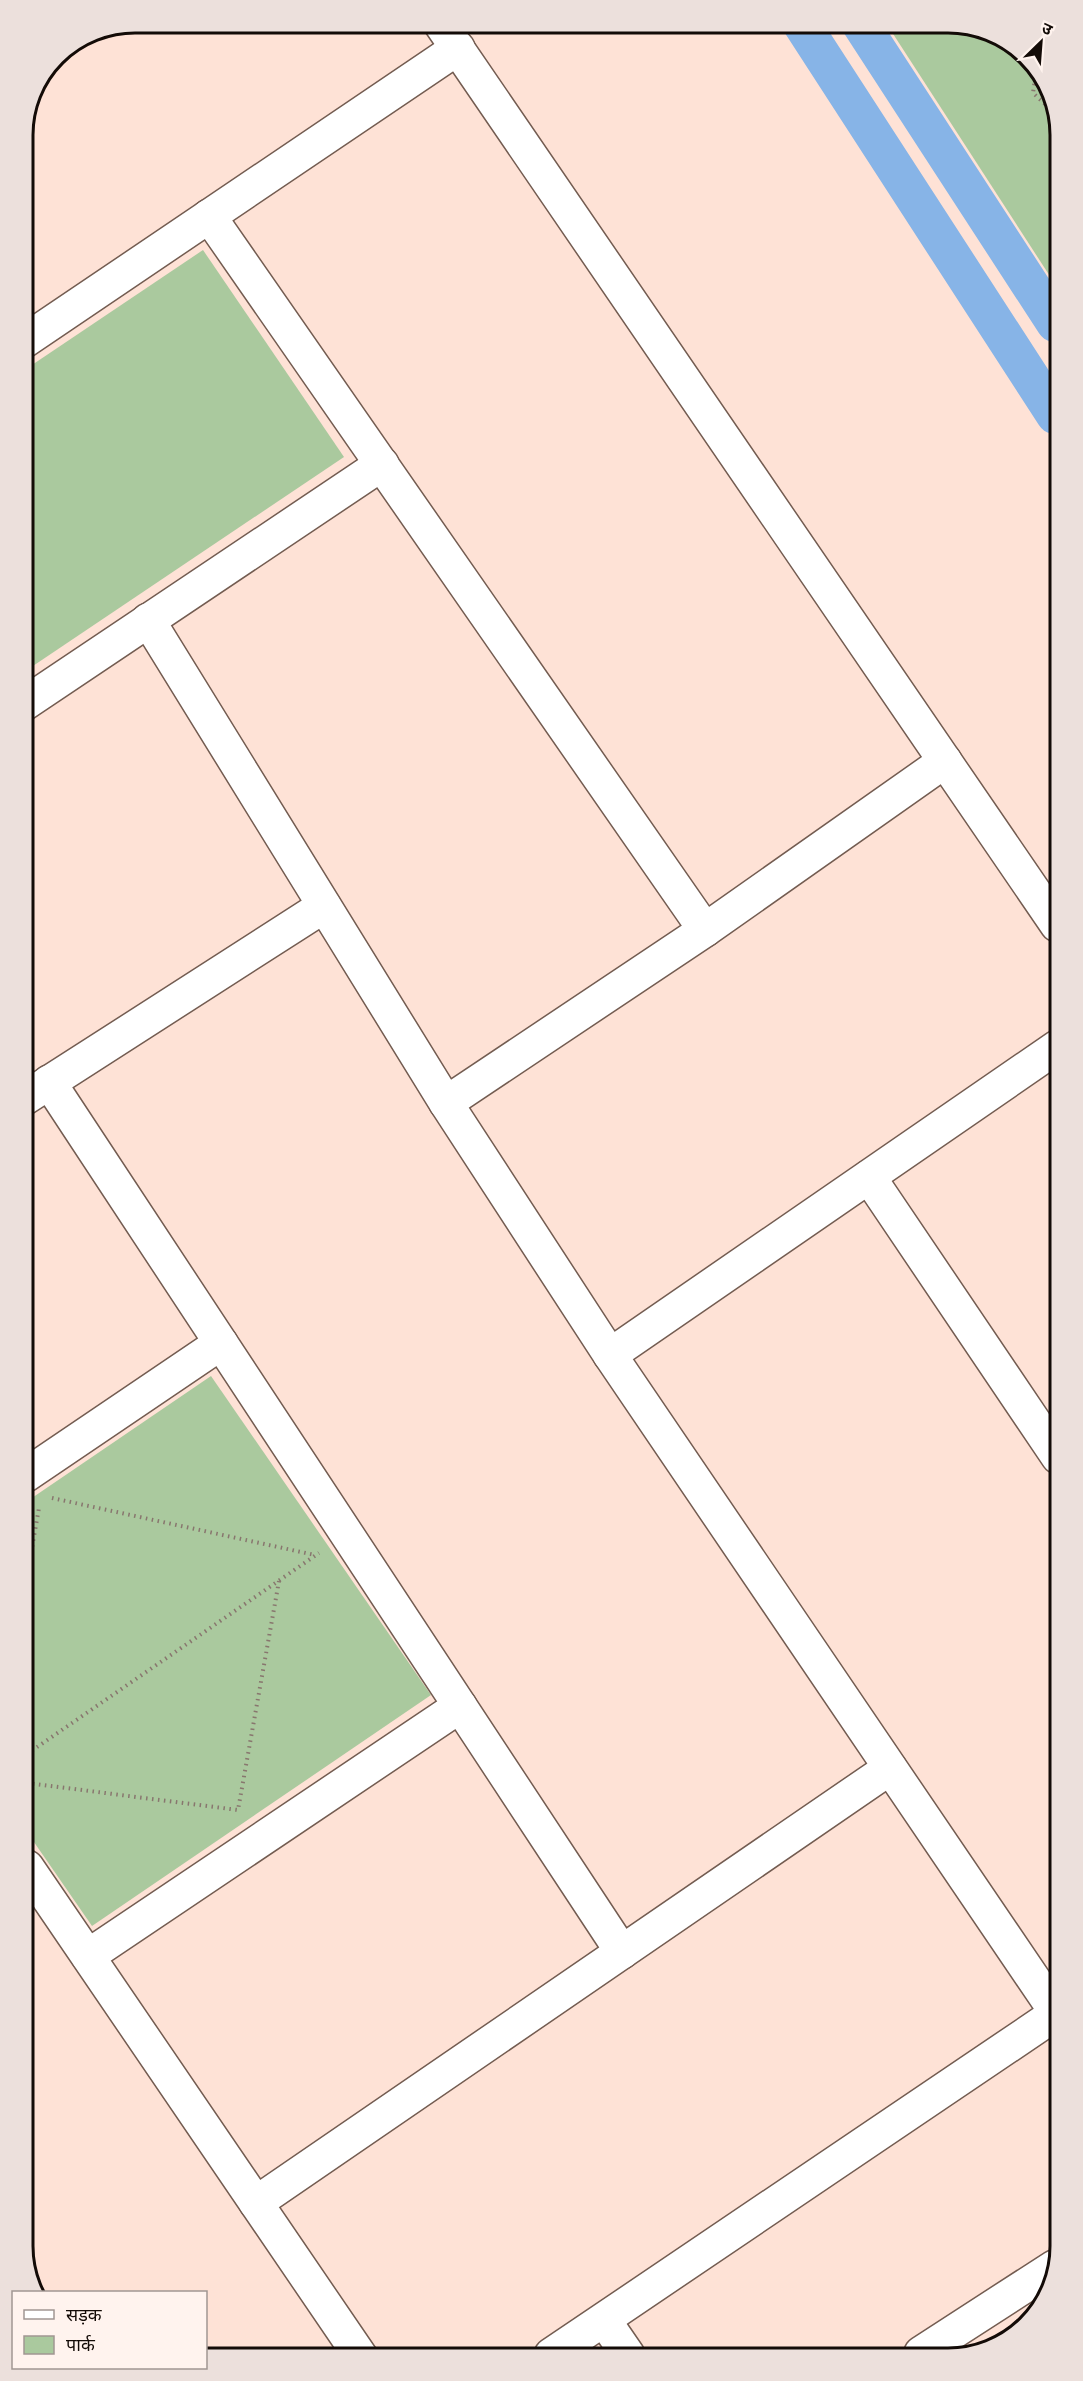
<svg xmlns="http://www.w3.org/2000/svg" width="1083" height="2381" viewBox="0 0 1083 2381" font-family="Jost,'Noto Sans Devanagari',sans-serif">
<rect width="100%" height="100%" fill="#fee2d6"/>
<g fill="#aac99e">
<polygon points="886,23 956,23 1017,46 1054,98 1055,284"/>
<polygon points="203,250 344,457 24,672 23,371"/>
<polygon points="211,1376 431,1695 92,1926 27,1832 26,1502"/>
</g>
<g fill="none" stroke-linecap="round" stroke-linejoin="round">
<g stroke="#87b4e7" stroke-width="38">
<polyline points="801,23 1055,415"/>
<polyline points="860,23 1055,323"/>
</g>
<g stroke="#735c51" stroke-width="36">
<g id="minor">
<polyline points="440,23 1057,925"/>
<polyline points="209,216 705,930"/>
<polyline points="23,342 458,48"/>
<polyline points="148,620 446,1103 610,1355 1060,2018"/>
<polyline points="24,704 382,464"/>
<polyline points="49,1082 622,1952"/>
<polyline points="25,1098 324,906"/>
<polyline points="446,1103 705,930 945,761"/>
<polyline points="869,1177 1058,1457"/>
<polyline points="610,1355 1057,1047"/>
<polyline points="26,1475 221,1343"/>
<polyline points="27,1867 361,2357"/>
<polyline points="88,1956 460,1706"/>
<polyline points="256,2203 890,1768"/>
<polyline points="604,2320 628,2355"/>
<polyline points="921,2353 1054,2267"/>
<polyline points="551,2355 1057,2013"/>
</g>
</g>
<g stroke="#88766e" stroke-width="4" stroke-dasharray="1.5 4.5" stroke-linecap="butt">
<polyline points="1036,72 1033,93 1054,112"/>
<polyline points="52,1498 315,1555"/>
<polyline points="27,1576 39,1508"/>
<polyline points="27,1754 319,1553"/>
<polyline points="27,1783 238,1810 279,1581"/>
</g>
<use href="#minor" stroke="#fff" stroke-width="33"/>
</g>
<path d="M0 0H1083V2381H0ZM135 33H948A102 102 0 0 1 1050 135V2246A102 102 0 0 1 948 2348H135A102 102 0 0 1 33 2246V135A102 102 0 0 1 135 33Z" fill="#ece0dc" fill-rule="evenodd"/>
<path fill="none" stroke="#130b07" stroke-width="3" d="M135 33H948A102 102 0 0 1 1050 135V2246A102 102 0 0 1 948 2348H135A102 102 0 0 1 33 2246V135A102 102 0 0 1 135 33Z"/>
<rect x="12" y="2291" width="195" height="78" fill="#fff3ee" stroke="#a19692" stroke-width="1.5"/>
<rect x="24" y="2310" width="30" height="9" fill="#ffffff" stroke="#a19692" stroke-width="1.5"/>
<text x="66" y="2321" font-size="18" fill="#130b07">सड़क</text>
<rect x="24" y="2336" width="30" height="18" fill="#aac99e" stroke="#a19692" stroke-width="1.5"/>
<text x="66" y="2351" font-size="18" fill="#130b07">पार्क</text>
<g transform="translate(1041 42) rotate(25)" stroke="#fff3ee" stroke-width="4.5" paint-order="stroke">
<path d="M0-4.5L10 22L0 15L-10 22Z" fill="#130b07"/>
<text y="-9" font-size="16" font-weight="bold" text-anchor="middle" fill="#130b07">उ</text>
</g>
</svg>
